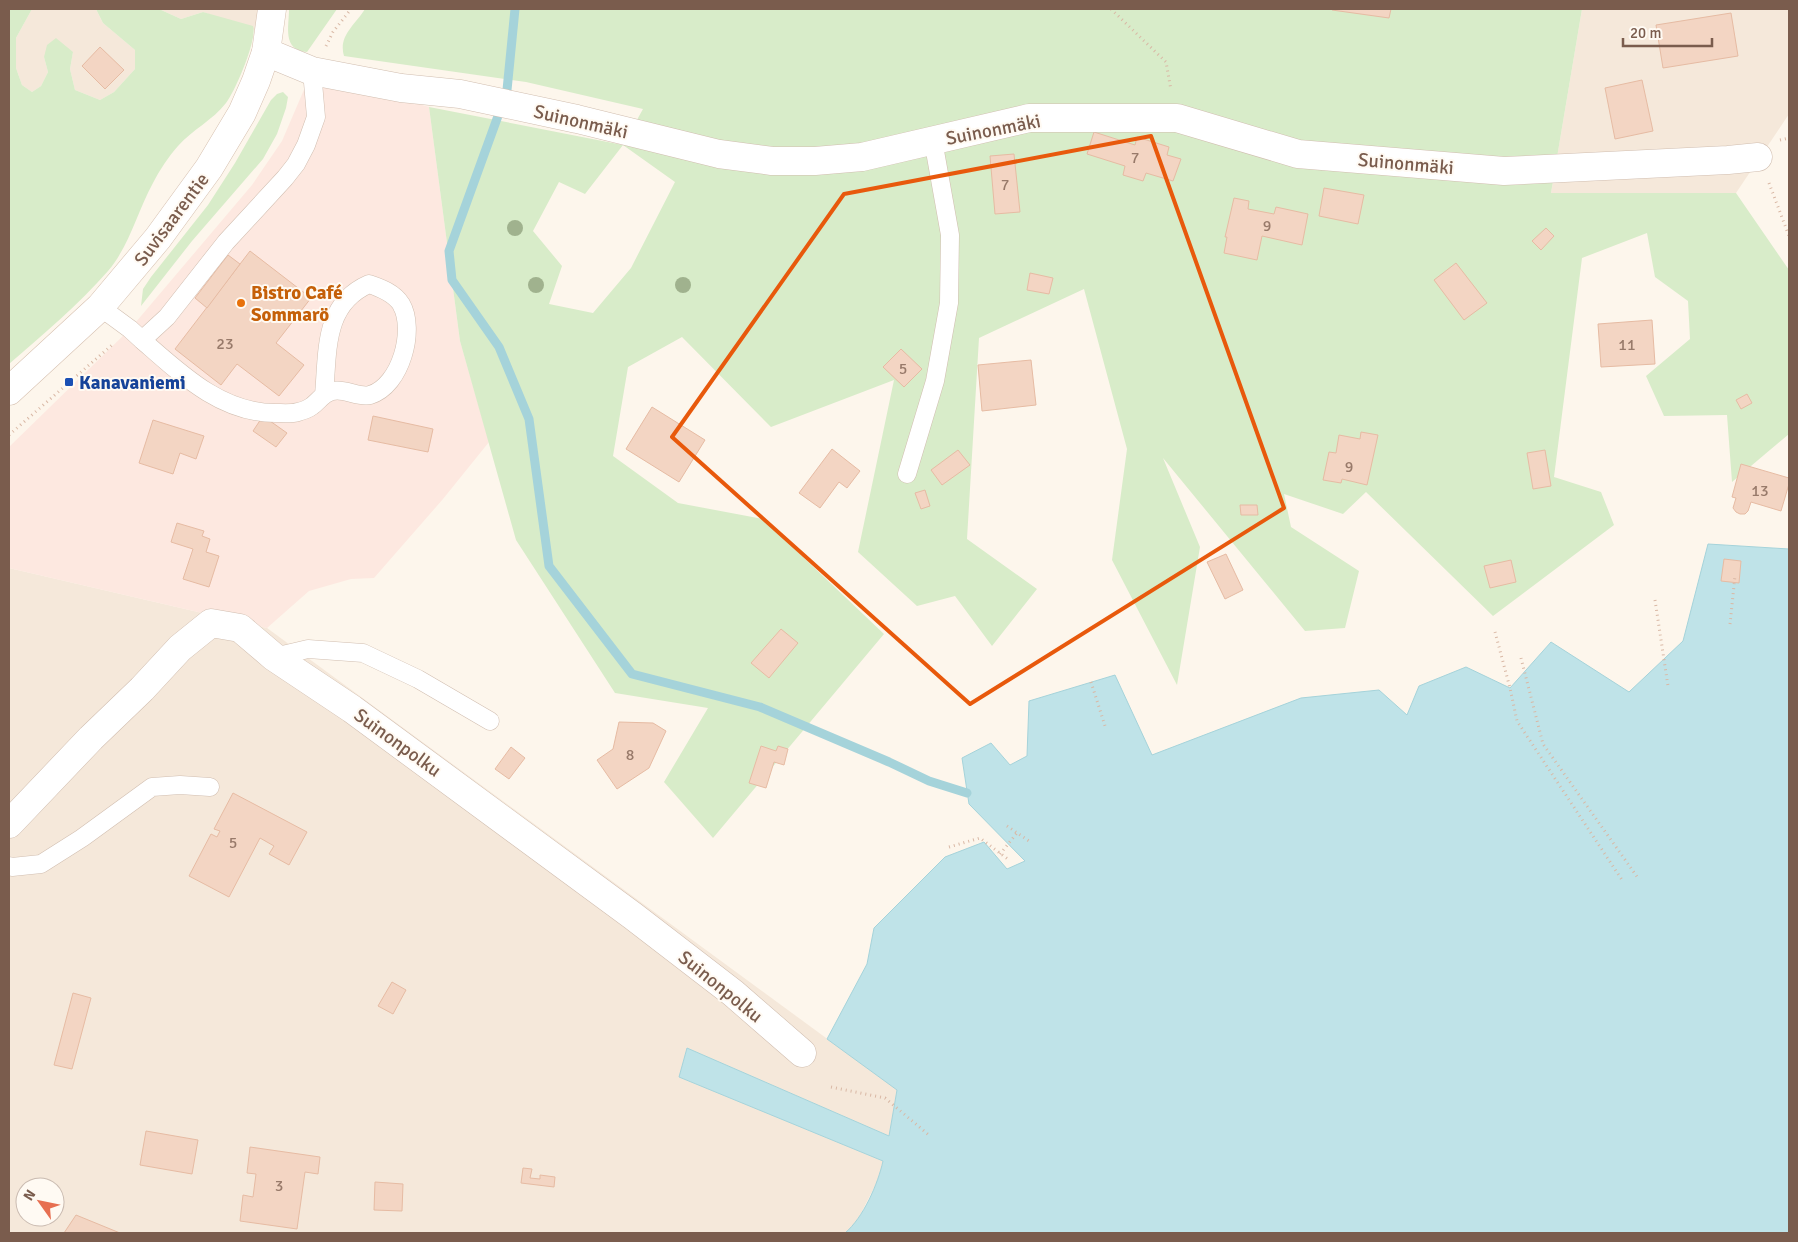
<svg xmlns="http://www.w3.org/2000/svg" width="1798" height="1242" viewBox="0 0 1798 1242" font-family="Signika,sans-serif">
<rect width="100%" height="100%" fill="#fdf6ec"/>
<g fill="#f5e8da" fill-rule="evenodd">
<polygon points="32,9 96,9 103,23 135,50 135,69 114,92 100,100 75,90 70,69 73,52 44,57 48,72 41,86 32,92 22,85 16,68 16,38"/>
<polygon points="159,9 259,9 255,30 203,12 181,19"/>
<polygon points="1582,9 1789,9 1789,114 1736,193 1551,193"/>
<path d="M9 568 267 628 897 1090 889 1136 687 1048 679 1077 883 1161 879 1178 855 1225 845 1233H9ZM25 1187H55V1217H25Z"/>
</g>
<polygon fill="#fde8e0" points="312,71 429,107 460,341 489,442 443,499 374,578 351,579 309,591 267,628 9,568 9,447 130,329 252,185 282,141"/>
<g fill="#d8ecc9" fill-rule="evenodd">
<path d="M9 9H32L16 38V68L22 85 32 92 41 86 48 72 44 57 47 45 56 38 73 52 70 69 75 90 100 100 114 92 135 69V50L103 23 96 9H159L181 19 203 12 253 26C258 38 235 92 226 103 213 120 192 130 178 146 169 156 159 171 153 183 137 212 130 245 108 271 78 305 44 334 9 364Z"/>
<path d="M289 9H337L307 52C282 50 289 27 289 9Z"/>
<path d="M365 9H1582L1551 193H1736L1789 270V434L1732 482 1727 415 1664 416 1646 376 1690 339 1688 301 1655 277 1647 233 1582 258 1554 477 1601 492 1614 525 1493 616 1366 492 1343 514 1284 494 1291 527 1359 571 1345 628 1305 631 1163 458 1200 547 1177 685 1112 560 1127 449 1084 289 979 338 967 539 1037 589 992 646 955 596 917 606 858 552 894 380 771 427 682 337 628 367 613 456 678 503 763 519 884 634 713 838 664 782 708 708 615 693 516 540 460 341 429 107 623 145 643 109 526 82 344 56C338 36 355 25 365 9ZM623 145 675 182 631 268 593 313 549 304 562 266 533 231 559 182 585 194Z"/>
<polygon points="283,92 288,97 286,108 277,134 263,159 192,241 141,306 143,289 151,277 208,205 235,163 271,100 277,94"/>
</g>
<path fill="#bfe3e8" stroke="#a5d3da" d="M1708 544 1789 549V1233H845C863 1218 878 1184 883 1161L679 1077 687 1048 889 1136 897 1090 827 1039 867 964 874 928 945 857 984 842 1007 869 1025 861 969 804 962 758 991 743 1010 765 1027 756 1029 701 1115 675 1152 755 1301 698 1379 690 1407 715 1419 686 1466 667 1510 688 1551 642 1629 692 1683 641Z"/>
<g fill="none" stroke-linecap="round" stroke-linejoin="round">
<g stroke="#a5d3da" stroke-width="9">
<polyline points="507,90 515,9"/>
<polyline points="498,116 449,251 452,280 499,347 529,419 549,566 632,674 760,707 889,762 929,781 967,793"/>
</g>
</g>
<g fill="#f3d5c3" stroke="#e6bba3">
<polygon points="1332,9 1391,9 1389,18 1332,10"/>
<polygon points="1731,13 1738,56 1663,68 1656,25"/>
<polygon points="100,47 124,70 105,89 82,66"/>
<polygon points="1642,80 1653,131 1615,139 1605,88"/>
<polygon points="1094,132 1135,145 1137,137 1169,147 1167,155 1181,159 1173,181 1146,173 1143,181 1123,175 1125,166 1087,154"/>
<polygon points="1014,154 1020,212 995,214 990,156"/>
<polygon points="1324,188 1364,195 1358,224 1319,216"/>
<polygon points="1234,198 1249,201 1248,209 1274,214 1276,207 1308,214 1302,245 1262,236 1257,260 1224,253 1227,237 1225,237"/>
<polygon points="1546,228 1554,236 1541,250 1532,241"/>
<polygon points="250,251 311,298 276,343 304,365 279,396 237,364 221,385 175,349"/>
<polygon points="228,255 240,264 207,308 195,298"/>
<polygon points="1456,263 1487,303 1464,320 1434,280"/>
<polygon points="1030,273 1053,278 1049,294 1027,290"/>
<polygon points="1652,320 1655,364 1601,367 1598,324"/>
<polygon points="901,349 922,369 904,387 883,367"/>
<polygon points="1031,360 1036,405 982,411 978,365"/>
<polygon points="1747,394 1752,403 1741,409 1736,400"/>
<polygon points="652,407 705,440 679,482 626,449"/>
<polygon points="263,416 287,433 276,447 253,431"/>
<polygon points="373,416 433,429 428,452 368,440"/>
<polygon points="153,420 204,436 196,459 180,453 173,474 139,463"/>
<polygon points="1361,432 1378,435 1367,485 1342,479 1341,483 1323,480 1329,452 1336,453 1339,435 1360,439"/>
<polygon points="832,449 860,471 847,488 839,482 820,508 799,493"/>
<polygon points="958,450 970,465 942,485 931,470"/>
<polygon points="1545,450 1551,486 1533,489 1527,453"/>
<polygon points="1741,464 1789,478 1789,484 1781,511 1751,502 1748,511 1745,514 1740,514 1736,512 1733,508 1736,498 1732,497"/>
<polygon points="925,490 930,506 921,509 915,493"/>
<polygon points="1240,505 1257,505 1258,515 1241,515"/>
<polygon points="177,523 204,531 202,536 210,539 206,552 219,556 209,587 183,579 193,549 171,542"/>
<polygon points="1226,554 1243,590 1225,599 1207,562"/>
<polygon points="1724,559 1741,561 1739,583 1721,581"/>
<polygon points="1511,560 1516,582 1490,588 1484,566"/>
<polygon points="781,629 798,643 769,678 751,663"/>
<polygon points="619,722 653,723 666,731 649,768 617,789 597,760 613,749"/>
<polygon points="761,746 776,751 778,746 788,749 784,765 774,762 766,788 749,783"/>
<polygon points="511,747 525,758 509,779 495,769"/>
<polygon points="233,793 307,832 289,865 269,854 274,846 260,838 229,897 189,876 211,834 217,837 220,831 214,829"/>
<polygon points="392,982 406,990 393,1014 378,1006"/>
<polygon points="73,993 91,998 72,1069 54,1065"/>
<polygon points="146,1131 198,1140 192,1174 140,1165"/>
<polygon points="250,1147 320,1157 318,1174 305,1172 297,1229 240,1221 243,1195 253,1197 256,1174 247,1173"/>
<polygon points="523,1168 532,1169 530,1178 540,1179 540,1175 555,1177 554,1187 521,1183"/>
<polygon points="375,1182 403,1184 402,1211 374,1210"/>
<polygon points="76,1215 120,1233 64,1233"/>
</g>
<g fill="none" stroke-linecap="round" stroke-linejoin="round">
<g stroke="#d1beb0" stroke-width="19">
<g id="lane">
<polyline points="100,307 130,329 142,340 167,317 226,242 285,178 296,164 306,145 316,117 312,71"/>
<path d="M142 340C181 374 221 413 275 413 282 413 291 414 298 412 302 411 308 409 312 406 319 401 323 393 333 391 344 388 359 398 370 395 401 386 416 329 401 304 394 293 381 288 369 284 323 304 328 352 324 395"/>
<polyline points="907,474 935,381 949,303 950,235 933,140"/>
<polyline points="274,657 308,649 363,653 418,679 490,721"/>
<polyline points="9,866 12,867 41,864 82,838 152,787 180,785 210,787"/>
</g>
</g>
<g stroke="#d1beb0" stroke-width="29">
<g id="street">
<polyline points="266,52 312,71 401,88 460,94 577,119 719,154 772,161 815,161 862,157 1029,118 1177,118 1298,154 1504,171 1728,160 1758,157"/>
<polyline points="9,824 91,738 142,689 180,648 211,623 240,628 274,657 352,709 633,916 733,993 802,1053"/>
</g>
</g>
<g stroke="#d6c0b0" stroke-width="29">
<polyline id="secondary" points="9,391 100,307 158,238 209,168 242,113 256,81 266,52 272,9"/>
</g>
<g stroke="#d9b8a5" stroke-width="3" stroke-dasharray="1 4" stroke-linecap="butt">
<polyline points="1111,9 1166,62 1171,90"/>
<polyline points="326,46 333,32 351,9"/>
<polyline points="1780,140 1789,138"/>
<polyline points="1769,183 1789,236"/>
<polyline points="9,435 112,345"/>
<polyline points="1655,600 1668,686"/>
<polyline points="1730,624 1735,576"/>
<polyline points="1495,632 1510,688 1517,721 1622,880"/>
<polyline points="1521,658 1543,744 1638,878"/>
<polyline points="1091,682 1106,729"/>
<polyline points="1007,826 1029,841"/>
<polyline points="949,847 980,838 1009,860"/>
<polyline points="1000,854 1017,833"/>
<polyline points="831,1087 885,1098 930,1136"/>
</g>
<use href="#lane" stroke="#fff" stroke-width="18"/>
<use href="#street" stroke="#fff" stroke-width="28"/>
<use href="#secondary" stroke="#fff" stroke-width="28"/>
</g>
<g fill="#a0b28e">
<circle cx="515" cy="228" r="8"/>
<circle cx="536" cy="285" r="8"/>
<circle cx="683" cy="285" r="8"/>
</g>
<path fill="none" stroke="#e8590c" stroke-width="4" stroke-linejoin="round" d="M1151 136 1284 508 970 704 672 437 844 194Z"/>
<circle fill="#e8710a" stroke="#fffaf3" stroke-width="2" cx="241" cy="303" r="5"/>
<rect fill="#1a4fb4" stroke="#fffaf3" stroke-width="2" x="64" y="377" width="10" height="10" rx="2.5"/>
<g text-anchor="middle" stroke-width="4" stroke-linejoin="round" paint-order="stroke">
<g font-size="16" fill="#987a6a">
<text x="1135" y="163">7</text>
<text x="1005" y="190">7</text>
<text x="1267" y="231">9</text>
<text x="225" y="349">23</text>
<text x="1627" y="350">11</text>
<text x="903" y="374">5</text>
<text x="1349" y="472">9</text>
<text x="1760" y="496">13</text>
<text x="630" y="760">8</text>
<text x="233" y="848">5</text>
<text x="279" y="1191">3</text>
</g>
<g font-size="19" fill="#7a5c4d" stroke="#fffaf3">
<text transform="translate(581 121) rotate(13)" y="7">Suinonmäki</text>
<text transform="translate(993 129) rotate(-11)" y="7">Suinonmäki</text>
<text transform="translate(1406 163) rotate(5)" y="7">Suinonmäki</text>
<text transform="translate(171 219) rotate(-53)" y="7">Suvisaarentie</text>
<text transform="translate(398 742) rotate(36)" y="7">Suinonpolku</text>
<text transform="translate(721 986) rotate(39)" y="7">Suinonpolku</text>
</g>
<g font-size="19" font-weight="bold" fill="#c56008" stroke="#fffaf3" text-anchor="start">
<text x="251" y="299">Bistro Café<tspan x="251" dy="22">Sommarö</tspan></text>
</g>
<g font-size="19" font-weight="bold" fill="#164399" stroke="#fffaf3" text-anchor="start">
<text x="79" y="389">Kanavaniemi</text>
</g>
</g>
<rect width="1798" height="1242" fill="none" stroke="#7a5c4d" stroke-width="20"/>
<g transform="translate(40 1202) rotate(303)"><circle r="24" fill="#fffaf3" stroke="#cabbb1"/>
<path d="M0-4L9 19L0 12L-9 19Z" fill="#e76f51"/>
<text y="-8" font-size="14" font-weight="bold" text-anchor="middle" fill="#7a5c4d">N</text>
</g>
<path d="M1623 38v8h89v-8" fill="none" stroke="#7a5c4d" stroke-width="2.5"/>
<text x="1630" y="38" font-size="15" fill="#7a5c4d" stroke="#fffaf3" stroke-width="4" paint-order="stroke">20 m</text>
</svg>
